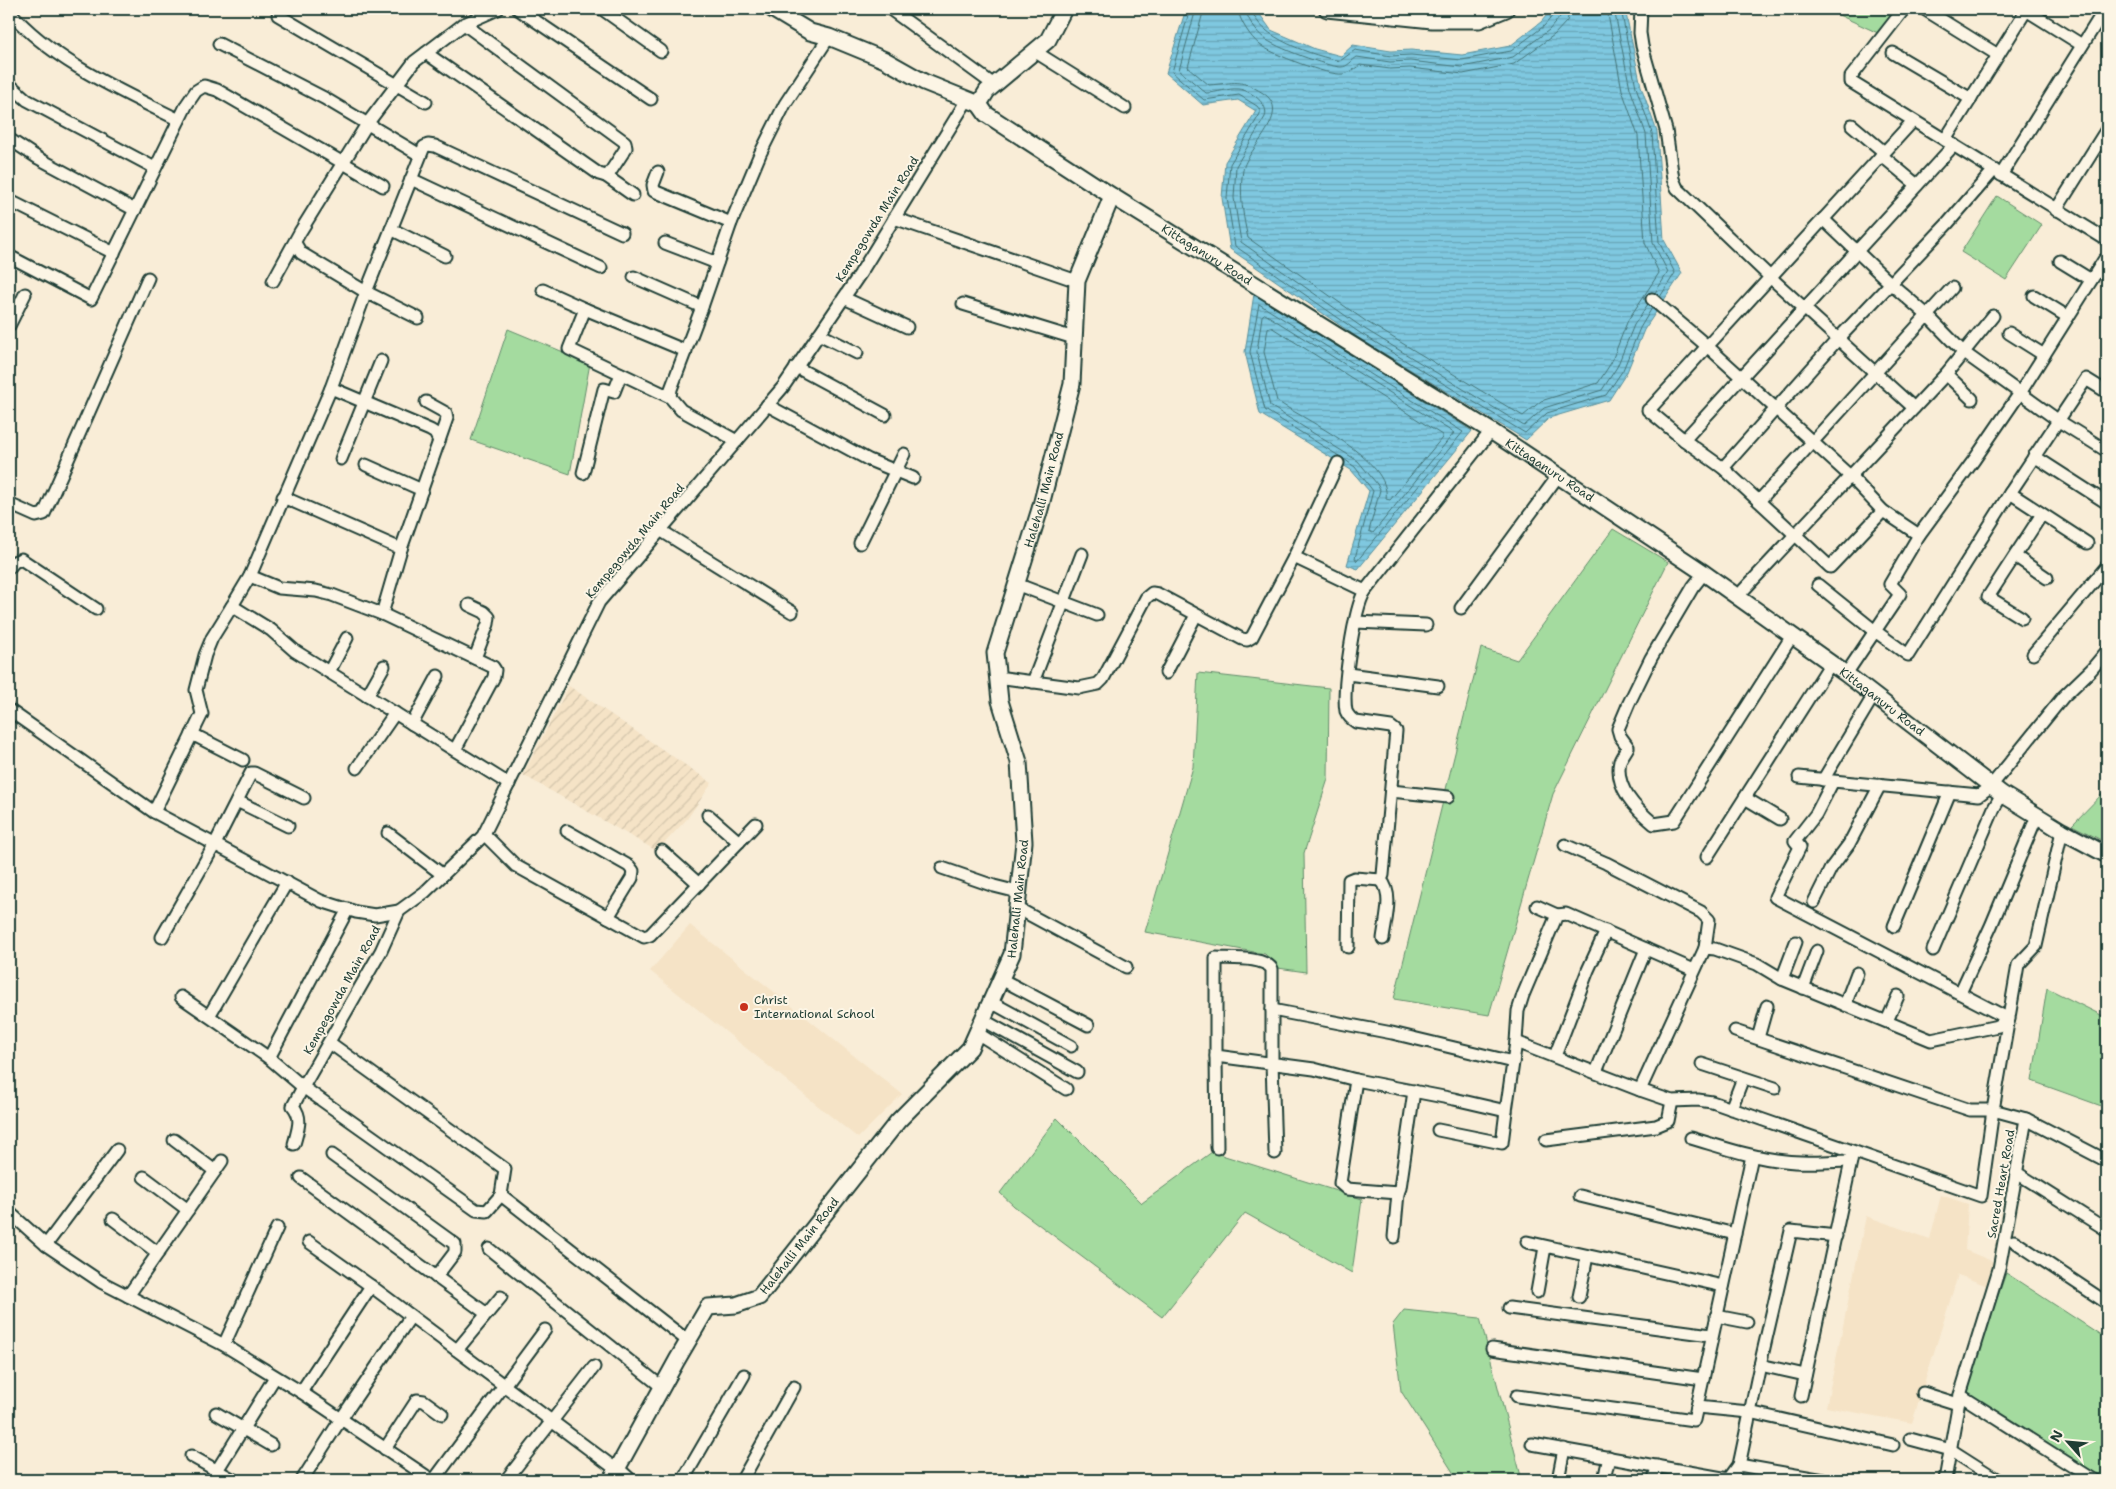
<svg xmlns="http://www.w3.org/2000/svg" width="2116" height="1489" viewBox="0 0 2116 1489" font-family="'Shantell Sans',sans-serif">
<defs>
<pattern id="industrial-furrows" width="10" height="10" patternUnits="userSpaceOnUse" patternTransform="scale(1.25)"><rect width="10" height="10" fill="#f5e3c6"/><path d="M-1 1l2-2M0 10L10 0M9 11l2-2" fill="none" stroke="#d2c4ab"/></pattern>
<pattern id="water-rules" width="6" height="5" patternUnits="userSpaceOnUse" patternTransform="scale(1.25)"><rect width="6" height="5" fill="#7fc8e0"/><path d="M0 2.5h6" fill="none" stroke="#67a4b6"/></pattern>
</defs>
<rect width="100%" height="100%" fill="#f9edd7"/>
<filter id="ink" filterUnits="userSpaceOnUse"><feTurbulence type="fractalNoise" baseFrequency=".02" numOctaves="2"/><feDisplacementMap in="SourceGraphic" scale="10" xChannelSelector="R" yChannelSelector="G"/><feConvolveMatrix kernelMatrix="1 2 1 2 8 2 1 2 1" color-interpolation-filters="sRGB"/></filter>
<g filter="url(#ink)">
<g fill="#f5e3c6">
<polygon points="690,925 902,1094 858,1138 650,971"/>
<polygon points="1941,1195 1968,1204 1965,1250 1994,1262 1988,1286 1958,1275 1912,1423 1826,1407 1866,1216 1930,1239"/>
</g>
<polygon fill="url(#industrial-furrows)" points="569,686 712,783 687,819 657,851 523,775"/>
<g fill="#a4db9f" stroke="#628c6a">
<polygon points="1830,9 1898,9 1878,33 1830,11"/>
<polygon points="1997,196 2042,225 2006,280 1961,252"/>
<polygon points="508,329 590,363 570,474 471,440"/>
<polygon points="1613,529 1668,562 1553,794 1489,1015 1394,999 1481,648 1517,660"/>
<polygon points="1198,673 1329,688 1328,779 1304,853 1306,972 1278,968 1265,954 1145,932 1193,767"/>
<polygon points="2107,789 2107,843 2072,825"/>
<polygon points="2047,988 2107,1018 2107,1108 2032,1081"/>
<polygon points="1057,1118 1142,1203 1212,1152 1362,1199 1352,1273 1245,1213 1162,1317 1014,1206 1000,1193"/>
<polygon points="2006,1273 2107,1339 2107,1480 1964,1393"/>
<polygon points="1404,1310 1480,1318 1522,1480 1458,1480 1401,1391 1393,1324"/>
</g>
<g fill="url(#water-rules)" stroke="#59909b">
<polygon points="1186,9 1256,9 1271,30 1315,49 1341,56 1353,45 1391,51 1411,50 1462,55 1510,46 1541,22 1552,9 1625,9 1641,86 1657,132 1664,240 1682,273 1644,330 1627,372 1609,400 1549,418 1526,440 1357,337 1230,249 1222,198 1225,162 1256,111 1238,100 1203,105 1166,73"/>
<polygon points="1254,294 1472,431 1358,569 1347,565 1369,491 1351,470 1260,414 1245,352"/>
</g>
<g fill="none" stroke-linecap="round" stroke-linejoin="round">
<g stroke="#457579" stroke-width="1">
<polyline points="1190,9 1172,72 1204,100 1239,95 1257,106 1260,110 1260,114 1230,164 1227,198 1235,246 1360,333 1525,433 1547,413 1606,395 1623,370 1640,328 1652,308"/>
<path d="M1196 9 1179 70 1206 93C1217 93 1228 88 1238 89 1250 90 1270 104 1265 117L1236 166 1234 198 1241 242 1363 328 1524 426 1544 408 1602 390 1617 367 1634 325 1648 304"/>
<path d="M1204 9 1188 67 1209 85C1236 83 1239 78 1263 93 1294 113 1247 148 1243 170 1239 192 1243 217 1248 238L1367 322 1523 416 1541 401 1598 383 1611 363 1628 320 1659 273 1645 243 1638 136 1622 90 1607 9"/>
<path d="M1238 9C1239 20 1250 37 1260 45 1272 54 1328 76 1343 74 1350 73 1354 69 1360 65L1390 69 1410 68 1463 74 1514 64 1554 35 1567 21 1570 9"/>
<path d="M1246 9C1246 18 1257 33 1264 38 1274 47 1328 67 1341 67 1348 67 1352 60 1357 57L1390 62 1410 61 1462 67 1513 57 1549 30 1560 17 1562 9"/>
<path d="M1252 9C1256 38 1316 56 1340 61L1355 50 1391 56 1411 55 1462 60 1511 51 1544 26 1555 13 1556 9"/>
<polyline points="1614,9 1630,88 1646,134 1653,243 1668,272 1655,293"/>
<polyline points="1621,9 1636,87 1652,133 1659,242 1675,273 1660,297"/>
<polygon points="1265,314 1454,433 1373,533 1369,531 1380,490 1377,484 1358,461 1270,406 1257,352 1262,316"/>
<path d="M1271 327 1442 435V438L1390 500 1386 499C1392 459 1306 421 1277 401L1264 352 1268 328Z"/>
<polyline points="1339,456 1265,410 1250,352 1259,304 1463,432 1357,561 1355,558 1373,491 1355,467 1344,459"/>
</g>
<g stroke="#1f3d34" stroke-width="15">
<g id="street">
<polyline points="518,9 651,99"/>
<polyline points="602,9 661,51"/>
<polyline points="890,9 994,85"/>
<polyline points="1641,9 1640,33 1642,46 1666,130 1673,179 1677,188 1770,277 1914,408"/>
<polyline points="1904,9 1851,77 1851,82 2107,240"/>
<polyline points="1924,9 1998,55"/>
<polyline points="2026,10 2082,45"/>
<path d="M9 11C54 62 119 90 179 120"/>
<polyline points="278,15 426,102"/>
<polyline points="219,44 324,98 420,155"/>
<polyline points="1034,51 1125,108"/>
<polyline points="426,53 599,174 606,176 609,174 626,148 625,142 464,24"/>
<polyline points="1893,53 1971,99"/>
<polyline points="9,84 27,100 155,168"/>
<polyline points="1852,125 1884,152"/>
<polyline points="9,139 38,158 135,210"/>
<polyline points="1945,140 2027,9"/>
<polyline points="1881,155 1917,185"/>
<polyline points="658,172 653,185 654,191 731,223"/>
<polyline points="2001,175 2105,9"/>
<polyline points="606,176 633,195"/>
<polyline points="411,179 601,268"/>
<polyline points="14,203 114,253"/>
<polyline points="2056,210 2107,129"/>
<polyline points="894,218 1077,281"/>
<polyline points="1823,219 1890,283 1927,315 1963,352 2059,421 2107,451"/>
<polyline points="391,229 445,256"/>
<polyline points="295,243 301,253 366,292 418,318"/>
<polyline points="665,243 717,263"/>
<polyline points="9,256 91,299 187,104 196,91 204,86 217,90 383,186"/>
<polyline points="2060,261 2091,280"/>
<polyline points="634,277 702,307"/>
<polyline points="273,281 300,232 367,124 414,62 464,24 498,9"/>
<polyline points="543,290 585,309 569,349 670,397"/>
<polyline points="2034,296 2068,317"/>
<polyline points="844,298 907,327"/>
<polyline points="1652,299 1707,346 1850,476 1883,511 1919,535 1890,584 1900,594 1875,631 1818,585"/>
<polyline points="963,304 1074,338"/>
<polyline points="585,309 686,351"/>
<polyline points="9,326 25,294"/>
<polyline points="2009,333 2044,355"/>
<polyline points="819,334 857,353"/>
<polyline points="796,367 885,415"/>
<polyline points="1946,374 1972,399"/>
<polyline points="331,388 430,430 435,433 439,441 401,549 382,614"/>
<polyline points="426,402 446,413 447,418 439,441"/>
<polyline points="767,405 869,460 913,478"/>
<polyline points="1648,410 1684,440 1723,468 1830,567 1883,511"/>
<polyline points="1649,410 1913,121"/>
<polyline points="1684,440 1954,145"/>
<polyline points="737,441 681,410 670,397 671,389 702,307 731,223 760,154 785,104 829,37"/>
<polyline points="2034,456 2107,503"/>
<polyline points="341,459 381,361"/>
<polyline points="366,465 422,490"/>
<polyline points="1723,468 1838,339 1948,223 1994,170"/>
<polyline points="583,473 604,389 614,392 621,374"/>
<polyline points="2010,493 2087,543"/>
<polyline points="283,497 401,549"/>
<polyline points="1759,501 1952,288"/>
<polyline points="9,504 36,516 44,514 148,278"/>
<polyline points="660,530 792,612"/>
<polyline points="1919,535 1974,460 2020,393 2104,260"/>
<polyline points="860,543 904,454"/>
<polyline points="2015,556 2047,578"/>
<polyline points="1294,557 1365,591 1491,431"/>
<polyline points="9,568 14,562 21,559 96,609"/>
<path d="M1704 573 1693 587 1651 658 1629 703 1618 729 1620 736 1628 747C1626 751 1622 756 1620 761 1614 787 1636 809 1654 824L1674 821 1792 636"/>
<polyline points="250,576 279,588 316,591 332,595 382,614 493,667 495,670 494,677 455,750"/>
<polyline points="1016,584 1097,615"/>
<polyline points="1737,597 1946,374 1993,316"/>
<polyline points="469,605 484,612 489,617 488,624 475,658"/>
<polyline points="232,606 250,576 331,388 366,292 424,147 428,145 435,146 622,233"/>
<polyline points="1461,608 1558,476"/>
<polyline points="2022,618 1988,597 2042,514"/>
<polyline points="1355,622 1426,625"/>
<polyline points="2033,654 2107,566"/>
<polyline points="329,672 347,638"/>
<polyline points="1166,673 1196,615"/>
<polyline points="1348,674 1438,686"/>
<polyline points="1846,674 1875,631 1908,655 2010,493 2086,379 2107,392"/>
<polyline points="997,677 1079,688 1098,684 1103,679 1146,598 1152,593 1158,594 1242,639 1247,640 1252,637 1294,557 1338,463"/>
<polyline points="1033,682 1082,554"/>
<polyline points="367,696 384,666"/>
<polyline points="9,710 154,812 321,901 356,912 375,915 399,911"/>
<polyline points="412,724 438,676"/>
<polyline points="192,734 243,760"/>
<polyline points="357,768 395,713"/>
<polyline points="1799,777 1829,780"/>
<polyline points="1823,780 1874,695"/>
<polyline points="1391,791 1448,797"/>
<polyline points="1745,798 1780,819"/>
<polyline points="237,801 288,826"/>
<polyline points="154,812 202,714 196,690 205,655 212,638 232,606 271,630 295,651 509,784"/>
<polyline points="708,815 739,842"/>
<polyline points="567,831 629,866 633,871 632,878 608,917"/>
<polyline points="388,833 443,875"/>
<polyline points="484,834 516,866 644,937 650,935 756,824"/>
<polyline points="1565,845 1606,863 1701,912 1709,920 1705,948"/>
<polyline points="662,851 699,884"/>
<polyline points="1707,857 1831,663"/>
<polyline points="942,868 994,886 1018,892"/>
<path d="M1381 880C1394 894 1385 921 1383 939"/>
<polyline points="1814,902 1831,868 1849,844 1880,785"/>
<polyline points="1537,906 1557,915"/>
<polyline points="1017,908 1126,967"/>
<polyline points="1894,926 1950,792"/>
<polyline points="162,937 215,844 251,773 254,773 304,798"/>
<path d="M1348 947 1349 880 1354 878 1381 880 1383 875 1396 731 1391 727 1356 722C1351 719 1348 716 1346 711 1342 691 1354 608 1365 591"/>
<polyline points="1933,950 1994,808 2002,794"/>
<polyline points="1001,979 1088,1025"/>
<polyline points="1782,979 1796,942"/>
<polyline points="1803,988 1817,951"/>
<polyline points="1960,993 1991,926 2037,816"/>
<polyline points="181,997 269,1058 303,1087 381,951 399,911 425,892 483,836 599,602 783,387 860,274 967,100"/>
<polyline points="991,1002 1071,1046"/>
<polyline points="1845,1005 1857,973"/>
<polyline points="1272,1010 1392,1033 1513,1062"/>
<polyline points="209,1016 287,882"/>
<polyline points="983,1020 1077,1072"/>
<polyline points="1887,1021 1898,996"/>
<polyline points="977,1033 1066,1089"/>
<polyline points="1758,1038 1767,1006"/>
<polyline points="1516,1042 1518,1011 1523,995 1557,915 1566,914 1694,970"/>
<polyline points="1216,1056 1217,1148"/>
<polyline points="1555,1056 1588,970 1606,931"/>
<polyline points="269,1058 348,909"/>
<polyline points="1702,1064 1775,1088"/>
<polyline points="1596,1072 1646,949"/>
<polyline points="1356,1080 1340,1183 1347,1189 1398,1193 1400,1188 1414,1091"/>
<polyline points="1640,1090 1672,1101 1698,1100 1712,1102 1981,1196 1993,1110 1970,1110 1735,1031"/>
<polyline points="1731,1109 1743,1078"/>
<polyline points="2026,1119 2107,1161"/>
<polyline points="1438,1130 1502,1143 1506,1111"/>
<path d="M1691 1138C1722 1147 1753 1158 1785 1161 1806 1164 1829 1161 1851 1161"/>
<polyline points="174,1140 215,1171"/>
<polyline points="1546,1140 1656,1126 1668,1121 1672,1101"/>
<path d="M294 1144C298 1129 303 1118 293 1106L303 1087 476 1210 487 1211 501 1195 505 1169 330 1043"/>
<path d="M1275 1153 1272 1063V969C1263 956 1231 959 1216 958V1056L1314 1069 1356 1080 1454 1099 1506 1111 1516 1042 1640 1090 1705 948 1715 949 1757 964 1782 979 1931 1040 1998 1026 2009 1019 1775 897 1800 847 1795 841 1816 814 1833 781 1979 795 1991 786 2063 697 2091 670 2107 651"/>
<polyline points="332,1155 455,1244 455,1252 436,1277"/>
<polyline points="2017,1173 2107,1230"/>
<polyline points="144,1177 188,1210"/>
<polyline points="301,1178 487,1314"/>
<polyline points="501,1195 688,1341"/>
<polyline points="1580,1196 1735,1234"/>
<polyline points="9,1212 46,1245 101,1282 224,1345 301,1392 432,1480"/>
<polyline points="113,1219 158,1253"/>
<polyline points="1394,1237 1398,1193"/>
<polyline points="2014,1241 2107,1303"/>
<polyline points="309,1242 371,1286 617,1470"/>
<polyline points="1527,1242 1723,1286"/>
<polyline points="46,1245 117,1150"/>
<polyline points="489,1249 662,1387"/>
<polyline points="1537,1292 1545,1247"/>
<polyline points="128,1296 222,1161"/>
<polyline points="1579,1297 1587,1256"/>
<polyline points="1509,1308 1711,1335"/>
<polyline points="1716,1316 1747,1322"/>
<polyline points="224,1345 277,1228"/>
<polyline points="1492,1349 1703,1379"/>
<polyline points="457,1350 501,1297"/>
<polyline points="1760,1365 1805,1375"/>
<polyline points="301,1392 371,1286"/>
<polyline points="1923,1393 1958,1404"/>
<polyline points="1960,1395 2094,1480"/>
<polyline points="1517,1396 1694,1420 1752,1156"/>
<polyline points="1801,1396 1853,1152"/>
<polyline points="1697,1407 1749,1412 1893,1445"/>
<polyline points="216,1413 271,1445"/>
<polyline points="1910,1439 1951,1450 1998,1480"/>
<polyline points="1532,1444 1728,1479"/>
<polyline points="385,1449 417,1400 424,1401 442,1414"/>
<polyline points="191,1456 234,1480"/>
<polyline points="1739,1465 1824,1480"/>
<polyline points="211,1480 275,1377"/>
<polyline points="302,1480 341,1419 411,1316"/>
<polyline points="434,1480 545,1330"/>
<polyline points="506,1480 594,1367"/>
<polyline points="683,1480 744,1375"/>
<polyline points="742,1480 794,1387"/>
<polyline points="1558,1480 1564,1449"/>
<polyline points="1604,1480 1609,1457"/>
<polyline points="1654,1480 1657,1466"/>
<polyline points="1728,1480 1739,1465 1741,1456 1760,1365 1791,1231 1836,1236"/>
<polyline points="1945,1480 1960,1395 1999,1269 2026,1119 1993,1110 2018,965 2036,946 2062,831"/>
</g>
</g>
<g stroke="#1f3d34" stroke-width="19">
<g id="secondary">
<polyline points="772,9 810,32 829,37 885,60 924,82 979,104"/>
<polyline points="1327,9 1432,20 1479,20 1506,9"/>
<path id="s1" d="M979 104 986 114 1112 196 1491 431 1704 573 1846 674 2002 794 2062 831 2107 855"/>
<polyline points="979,104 987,91 1048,40 1064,9"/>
<polyline points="617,1470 628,1480"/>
<path id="s2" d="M611 1480 677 1360 708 1307 736 1305 759 1297 898 1121 970 1048 1012 954 1024 842 1019 762 1000 701 995 653 1040 509 1072 384 1077 281 1112 196"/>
</g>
</g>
<use href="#street" stroke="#fcf5e5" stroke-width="11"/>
<use href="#secondary" stroke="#fcf5e5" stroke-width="15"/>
</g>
</g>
<circle fill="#c8321e" stroke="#fcf5e5" stroke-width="2" cx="744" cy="1007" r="5"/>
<g text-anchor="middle" stroke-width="4" stroke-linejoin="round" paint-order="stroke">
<g font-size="12" fill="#1f3d34" stroke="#fcf5e5">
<text transform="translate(877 219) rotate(-58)" y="4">Kempegowda Main Road</text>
<text dy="4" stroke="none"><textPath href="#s1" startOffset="274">Kittaganuru Road</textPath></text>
<text dy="4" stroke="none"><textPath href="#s1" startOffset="679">Kittaganuru Road</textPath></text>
<text dy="4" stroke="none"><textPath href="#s2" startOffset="1156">Halehalli Main Road</textPath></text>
<text transform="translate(635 541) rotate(-50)" y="4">Kempegowda Main Road</text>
<text dy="4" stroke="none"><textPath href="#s1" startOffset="1084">Kittaganuru Road</textPath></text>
<text dy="4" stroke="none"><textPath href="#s2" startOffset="736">Halehalli Main Road</textPath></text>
<text transform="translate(342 990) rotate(-61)" y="4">Kempegowda Main Road</text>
<text transform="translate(2001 1184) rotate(-80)" y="4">Sacred Heart Road</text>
<text dy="4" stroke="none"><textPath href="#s2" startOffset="316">Halehalli Main Road</textPath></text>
</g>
<g font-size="12" fill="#1f3d34" stroke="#fcf5e5" text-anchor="start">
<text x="754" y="1004">Christ<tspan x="754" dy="14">International School</tspan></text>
</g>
</g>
<rect width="2116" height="1489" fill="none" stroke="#fcf5e5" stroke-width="30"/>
<rect x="15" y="15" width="2086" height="1459" fill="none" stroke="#1f3d34" stroke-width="2" filter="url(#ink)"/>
<g transform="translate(2068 1442) rotate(297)" stroke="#fcf5e5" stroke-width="4" paint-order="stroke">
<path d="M0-4L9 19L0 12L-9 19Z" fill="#1f3d34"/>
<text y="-8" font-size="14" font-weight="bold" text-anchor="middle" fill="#1f3d34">N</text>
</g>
</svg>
